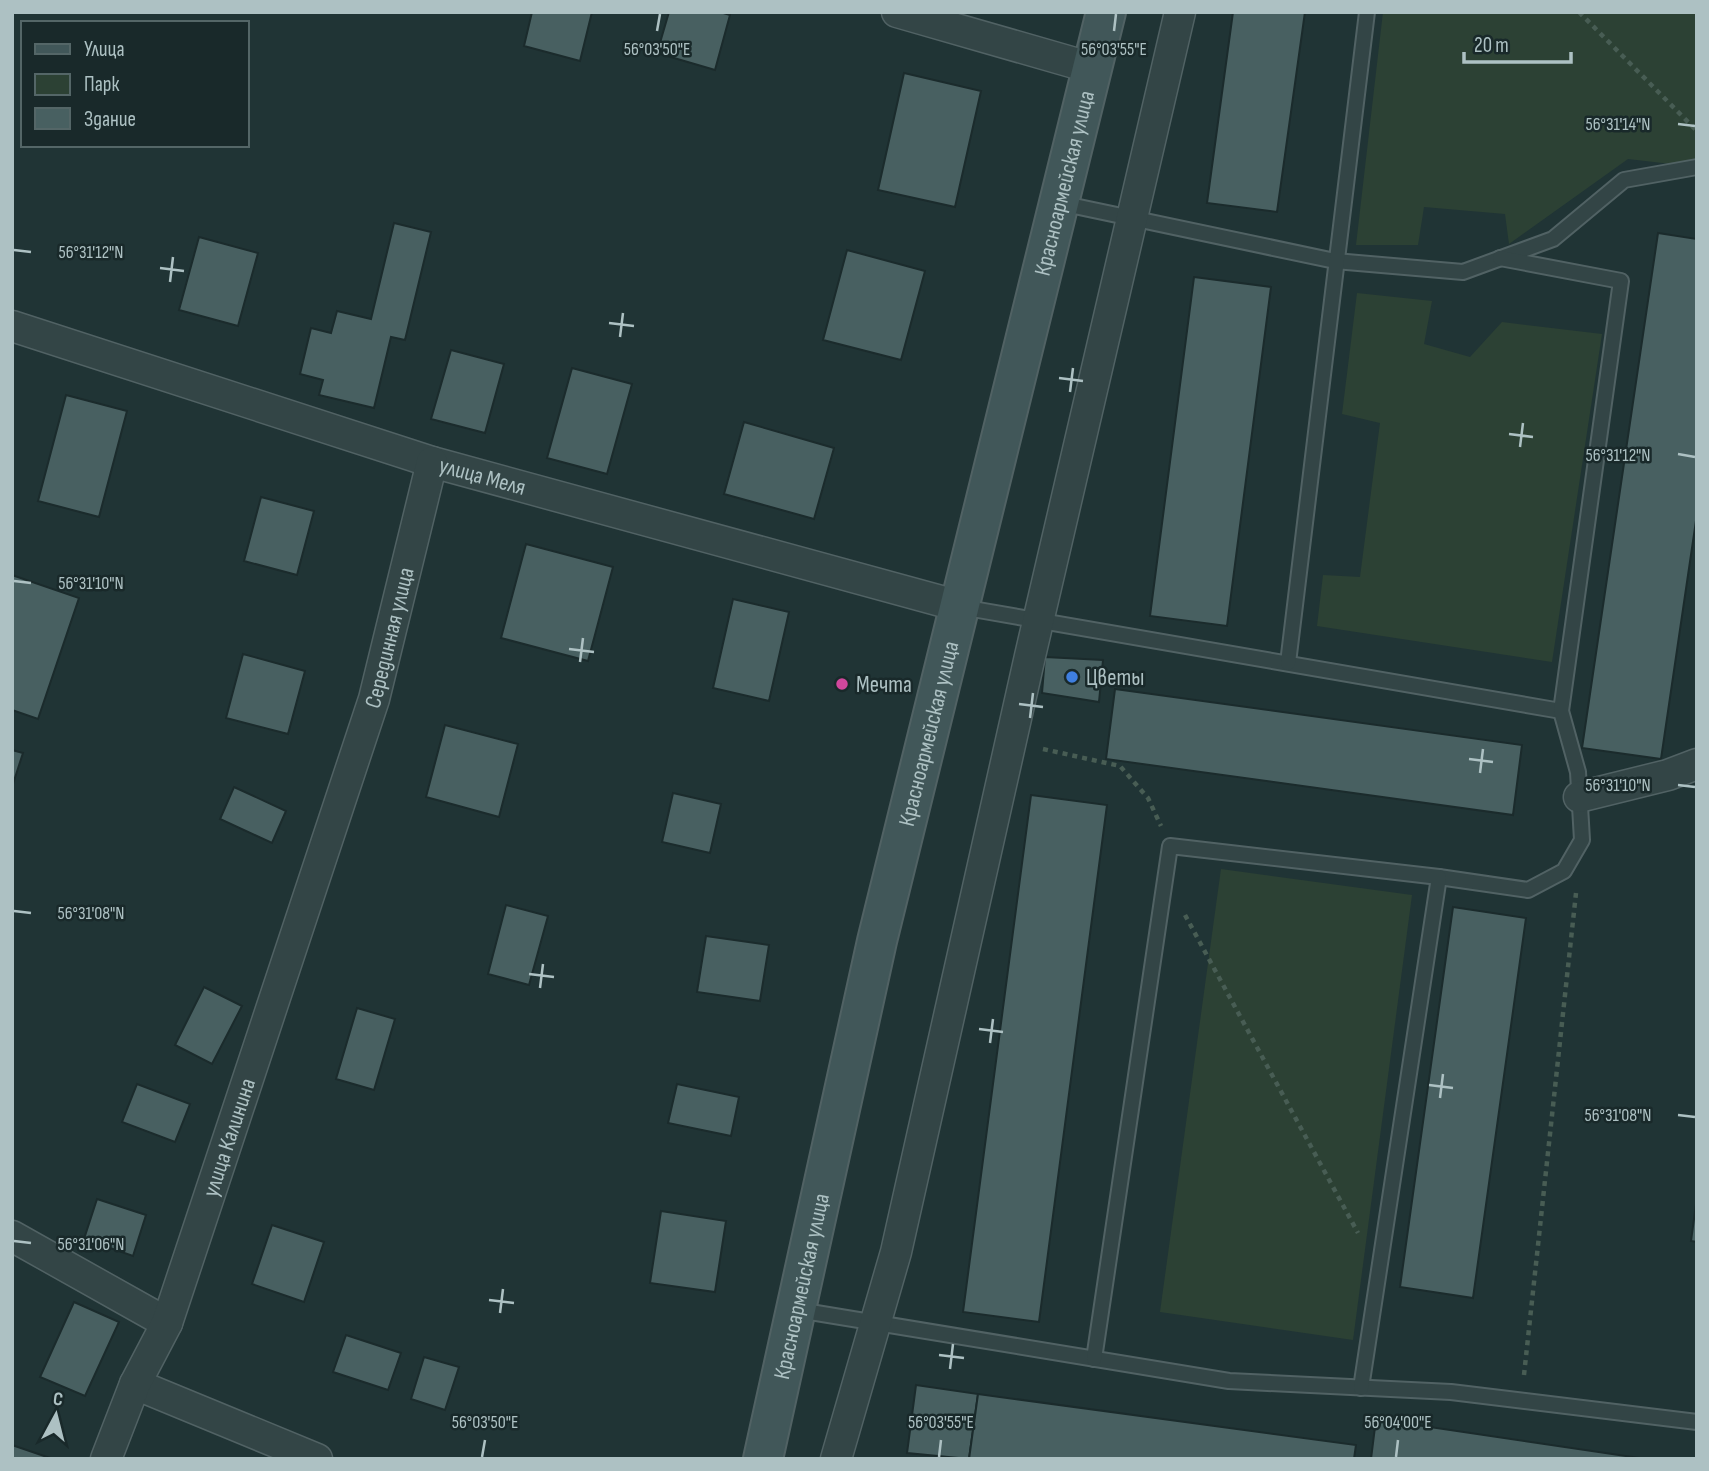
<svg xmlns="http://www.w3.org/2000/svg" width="1709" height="1471" viewBox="0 0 1709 1471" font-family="'Sofia Sans Condensed',sans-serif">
<rect width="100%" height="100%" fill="#203435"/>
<g fill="#2c4134">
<polygon points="1383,12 1697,12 1697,167 1628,159 1509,244 1505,214 1424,207 1418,245 1356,245"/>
<polygon points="1357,293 1432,301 1424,344 1470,357 1502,322 1602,334 1552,662 1317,626 1323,575 1360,577 1380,423 1342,414"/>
<polygon points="1221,869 1412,895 1353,1340 1160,1312"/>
</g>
<g fill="#486061" stroke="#1b2b2c" stroke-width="2">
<polygon points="532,12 592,12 580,61 524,46"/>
<polygon points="669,12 720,12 730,15 715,70 657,53"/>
<polygon points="1233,12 1305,12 1277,212 1207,203"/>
<polygon points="904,73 981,91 955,207 878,190"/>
<polygon points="394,223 431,232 405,340 391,337 374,408 319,395 323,380 300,374 311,328 331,333 337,311 371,319"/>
<polygon points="1658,233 1697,239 1697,514 1661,759 1582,748"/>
<polygon points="199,237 258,253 238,326 179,310"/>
<polygon points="847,250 925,271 901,360 823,340"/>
<polygon points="1194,277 1271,287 1227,626 1150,616"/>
<polygon points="451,350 504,364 485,433 431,419"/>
<polygon points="572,368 632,384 607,474 547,458"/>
<polygon points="66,395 127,411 99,517 38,501"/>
<polygon points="744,422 834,448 814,519 724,494"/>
<polygon points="261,497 314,511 297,575 244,561"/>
<polygon points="526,544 613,567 588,661 501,638"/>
<polygon points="12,575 79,598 38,719 12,710"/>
<polygon points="733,599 789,612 769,701 713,688"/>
<polygon points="243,654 305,671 288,734 226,718"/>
<polygon points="1045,657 1103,660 1099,702 1042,693"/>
<polygon points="1115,689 1522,745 1513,815 1106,759"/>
<polygon points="445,725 518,744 499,817 426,797"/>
<polygon points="12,750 23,753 12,787"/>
<polygon points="234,787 286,811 272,843 220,819"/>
<polygon points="673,793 721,804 710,853 662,842"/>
<polygon points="1031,795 1107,805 1039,1322 963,1312"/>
<polygon points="506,905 548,916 529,985 488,974"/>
<polygon points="1453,907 1526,918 1473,1298 1400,1287"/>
<polygon points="706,936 769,945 760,1001 697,992"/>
<polygon points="204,987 242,1006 212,1064 175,1045"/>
<polygon points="357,1008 395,1019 374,1090 336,1079"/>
<polygon points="137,1084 190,1104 175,1142 122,1122"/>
<polygon points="677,1084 739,1097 731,1136 668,1123"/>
<polygon points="1697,1197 1697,1242 1691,1241"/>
<polygon points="97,1199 146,1215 133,1256 84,1239"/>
<polygon points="661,1211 726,1221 715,1292 650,1283"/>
<polygon points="272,1225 324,1242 304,1302 252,1284"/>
<polygon points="74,1302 119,1322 85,1396 40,1377"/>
<polygon points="346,1335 401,1353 388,1390 333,1372"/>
<polygon points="424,1357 459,1367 445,1410 411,1399"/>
<polygon points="916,1385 978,1394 969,1459 907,1453"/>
<polygon points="978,1394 1356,1445 1354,1459 969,1459"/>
<polygon points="1376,1419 1646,1459 1371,1459"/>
<polygon points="12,1445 50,1458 49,1459 12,1459"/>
</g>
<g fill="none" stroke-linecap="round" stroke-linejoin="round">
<g stroke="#516264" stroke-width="18">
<g id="lane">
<polyline points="1060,203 1335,261 1463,272 1553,239 1624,180 1697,167"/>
<polyline points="961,607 1561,711"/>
<polyline points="1288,663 1367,12"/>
<polyline points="1439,877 1528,890 1564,871 1582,840 1578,772 1561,711 1621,281 1500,258"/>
<polyline points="798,1310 1229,1381 1451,1392 1697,1422"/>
<polyline points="1094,1359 1170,846 1439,877 1361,1388"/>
</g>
</g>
<g stroke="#516264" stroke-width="33">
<g id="street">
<polyline points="897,12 1092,68"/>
<path id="s1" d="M12 326 432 462 959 606"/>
<polyline points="1579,797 1668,775 1697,764"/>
<polyline points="12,1236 167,1323"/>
<polyline points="135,1384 317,1459"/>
<path id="s2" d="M106 1459 135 1384 167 1323 374 699 432 462"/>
<polyline points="836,1459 896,1252 1030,656 1180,12"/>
</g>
</g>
<g stroke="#516264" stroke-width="42">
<g id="secondary">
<path id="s3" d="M763 1459 877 941 1106 12"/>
</g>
</g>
<g stroke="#485d54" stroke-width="4.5" stroke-dasharray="5 5" stroke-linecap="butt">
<polyline points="1579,12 1697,131"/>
<polyline points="1043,749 1120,766 1148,798 1161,826"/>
<polyline points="1185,915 1358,1233"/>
<polyline points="1524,1375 1576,893"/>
</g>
<use href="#lane" stroke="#334546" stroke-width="14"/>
<use href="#street" stroke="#334546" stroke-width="30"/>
<use href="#secondary" stroke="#415759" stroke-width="38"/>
</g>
<path fill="none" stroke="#adc1c3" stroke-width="2.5" d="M657 31 660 14M1114 31 1116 14M1678 124 1695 126M14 250 31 252M160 268 184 271M170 282 173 257M609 323 634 326M620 337 623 313M1059 378 1083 381M1070 392 1073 368M1509 434 1533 437M1520 447 1523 423M1678 454 1695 457M14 581 31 583M569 649 594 652M580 662 583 638M1019 704 1043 707M1030 718 1033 693M1469 759 1493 762M1480 773 1483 749M1678 785 1695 787M14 911 31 913M529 974 554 977M540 988 543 964M979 1029 1003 1032M990 1043 993 1019M1429 1085 1453 1088M1440 1098 1443 1074M1678 1115 1695 1117M14 1241 31 1243M489 1300 514 1303M500 1313 503 1289M939 1355 964 1358M950 1369 953 1344M482 1457 485 1440M939 1457 941 1440M1396 1457 1398 1440"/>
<circle fill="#3f7fe0" stroke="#19292a" stroke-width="2.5" cx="1072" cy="677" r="7"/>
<circle fill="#d1479c" stroke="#19292a" stroke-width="2.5" cx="842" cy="684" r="7"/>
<g text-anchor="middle" stroke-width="5" stroke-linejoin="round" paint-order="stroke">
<g font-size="23" fill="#adc1c3" stroke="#19292a">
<text dy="8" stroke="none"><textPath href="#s3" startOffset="1311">Красноармейская улица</textPath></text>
<text dy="8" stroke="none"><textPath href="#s1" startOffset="494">улица Меля</textPath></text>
<text dy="8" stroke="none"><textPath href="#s2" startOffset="870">Серединная улица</textPath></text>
<text dy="8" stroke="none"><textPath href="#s3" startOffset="744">Красноармейская улица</textPath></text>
<text dy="8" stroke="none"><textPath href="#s2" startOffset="345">улица Калинина</textPath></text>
<text dy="8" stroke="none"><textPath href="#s3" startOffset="177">Красноармейская улица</textPath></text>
</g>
<g font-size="23" fill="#adc1c3" stroke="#19292a" text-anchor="start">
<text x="1086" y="685">Цветы</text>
<text x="856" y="692">Мечта</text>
</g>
</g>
<g font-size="18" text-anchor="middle" fill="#adc1c3" stroke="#19292a" stroke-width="5" stroke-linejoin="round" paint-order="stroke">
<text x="657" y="55">56°03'50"E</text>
<text x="1114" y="55">56°03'55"E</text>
<text x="1618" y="130">56°31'14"N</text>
<text x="91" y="258">56°31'12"N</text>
<text x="1618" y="461">56°31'12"N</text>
<text x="91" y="589">56°31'10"N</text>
<text x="1618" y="791">56°31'10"N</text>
<text x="91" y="919">56°31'08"N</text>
<text x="1618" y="1121">56°31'08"N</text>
<text x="91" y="1250">56°31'06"N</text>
<text x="485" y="1428">56°03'50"E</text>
<text x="941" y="1428">56°03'55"E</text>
<text x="1398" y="1428">56°04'00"E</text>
</g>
<rect width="1709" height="1471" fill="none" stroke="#adc1c3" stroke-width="28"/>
<rect x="21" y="21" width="228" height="126" fill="#19292a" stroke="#546667" stroke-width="2"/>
<rect x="35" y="44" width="35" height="10" fill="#415759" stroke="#546667" stroke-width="2"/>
<text x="84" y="56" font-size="21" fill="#adc1c3">Улица</text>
<rect x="35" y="74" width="35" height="21" fill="#2c4134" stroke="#546667" stroke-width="2"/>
<text x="84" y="91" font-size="21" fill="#adc1c3">Парк</text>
<rect x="35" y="108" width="35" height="21" fill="#486061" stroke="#546667" stroke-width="2"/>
<text x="84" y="126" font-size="21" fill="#adc1c3">Здание</text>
<g transform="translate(56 1415) rotate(7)" stroke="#19292a" stroke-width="5" paint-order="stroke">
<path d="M0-5L12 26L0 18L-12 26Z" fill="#adc1c3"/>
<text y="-10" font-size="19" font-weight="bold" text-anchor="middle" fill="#adc1c3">С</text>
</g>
<path d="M1464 52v10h107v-10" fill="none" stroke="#adc1c3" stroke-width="3.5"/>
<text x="1474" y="52" font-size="21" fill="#adc1c3" stroke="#19292a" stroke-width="5" paint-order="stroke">20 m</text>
</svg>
